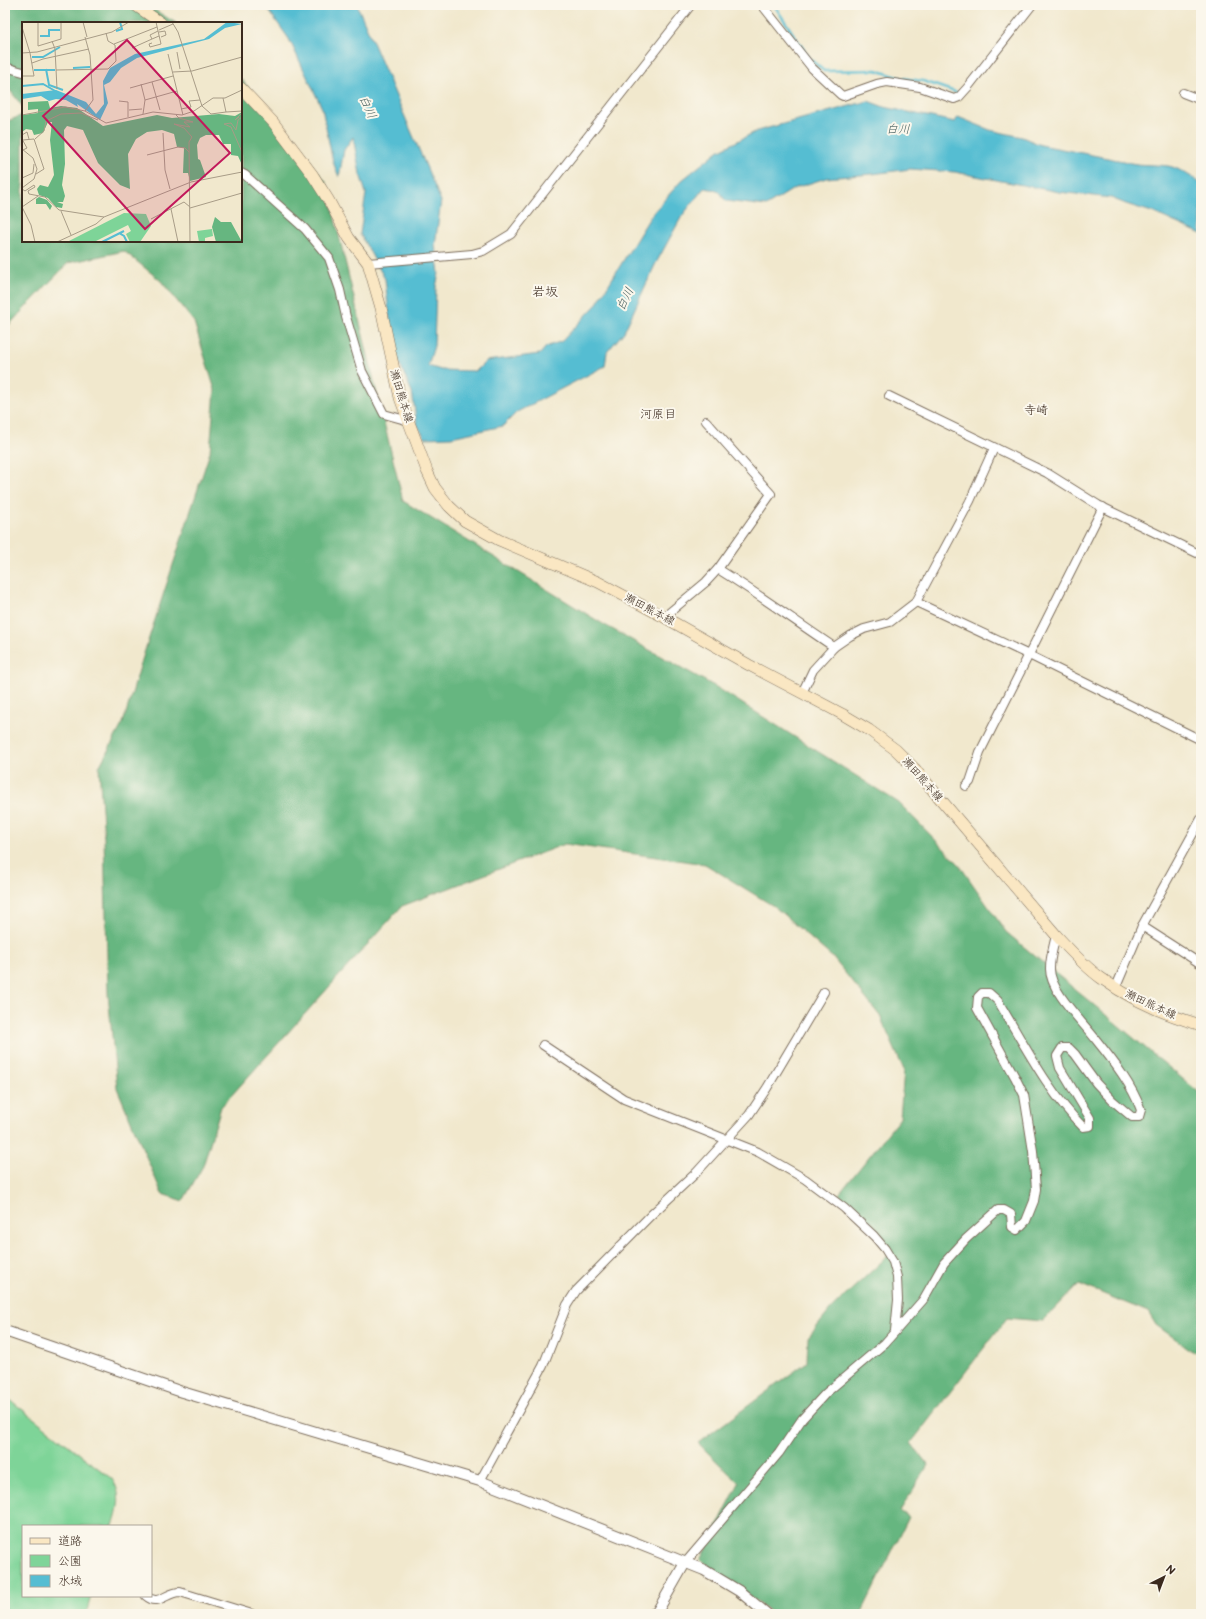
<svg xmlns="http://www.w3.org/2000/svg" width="1206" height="1619" viewBox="0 0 1206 1619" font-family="'Balsamiq Sans','Klee One',sans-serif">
<rect width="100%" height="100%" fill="#fbf7ec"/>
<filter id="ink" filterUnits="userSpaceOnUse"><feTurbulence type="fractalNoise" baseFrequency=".025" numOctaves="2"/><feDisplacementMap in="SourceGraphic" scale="8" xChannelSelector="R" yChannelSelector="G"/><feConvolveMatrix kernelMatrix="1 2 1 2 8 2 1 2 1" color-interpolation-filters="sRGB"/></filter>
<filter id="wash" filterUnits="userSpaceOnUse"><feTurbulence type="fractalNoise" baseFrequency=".012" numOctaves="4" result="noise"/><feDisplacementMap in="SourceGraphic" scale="16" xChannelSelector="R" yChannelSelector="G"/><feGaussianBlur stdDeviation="0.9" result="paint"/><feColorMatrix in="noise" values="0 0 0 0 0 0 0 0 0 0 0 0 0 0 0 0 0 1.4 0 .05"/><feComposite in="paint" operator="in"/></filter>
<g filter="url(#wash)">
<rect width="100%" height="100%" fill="#f1e8cd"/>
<path fill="#7ed498" stroke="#5c7f5b" d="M5 1396 112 1479C123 1495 118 1509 113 1526H23V1596H91L86 1614H5Z"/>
<g fill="#66b680" stroke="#50704f">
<polygon points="5,5 146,5 176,23 23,23 23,107 5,84"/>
<polygon points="241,79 326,182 403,501 603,624 716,687 899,803 958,863 1006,932 1201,1094 1201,1357 1156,1325 1148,1312 1079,1284 1043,1321 1007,1318 911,1443 928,1465 900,1511 909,1517 861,1614 773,1614 700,1560 739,1483 698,1443 807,1362 808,1338 831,1309 892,1252 839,1194 900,1118 904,1070 880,1016 833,958 775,907 705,864 565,844 402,906 221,1107 203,1166 183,1201 162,1194 117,1088 108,994 104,838 99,767 123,723 146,647 210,452 215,390 194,322 161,281 124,251 68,263 5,329 5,122 23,115 23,241 241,241"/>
</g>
<path fill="#55bdd2" stroke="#487478" d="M265 5H357L441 201 435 245 439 273 436 287 434 346 428 366 441 370 476 371 486 361 540 354 546 347 562 341 596 305 652 214 681 181 718 151 757 131 868 101 884 107 955 122 958 117 990 130 1022 137 1041 145 1123 161C1138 166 1152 164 1168 166 1177 167 1194 178 1201 184V234L1152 212 1126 204 1111 198 1059 192 955 172 910 169 872 174 826 178 795 188 766 206 726 201 717 190 704 188 682 216 655 265 624 332 607 352 605 366 517 412 503 426 451 437 425 438 417 425 412 392 393 349 385 279 360 234 366 193 360 174 353 137 344 150 339 177 333 162 322 108 289 39Z"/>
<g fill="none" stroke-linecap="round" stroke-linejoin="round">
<polyline stroke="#55bdd2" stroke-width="2.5" points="774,5 810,59 824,71 876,70 901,78 923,81 958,93"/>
</g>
</g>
<g filter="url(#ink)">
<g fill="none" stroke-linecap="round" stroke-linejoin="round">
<g stroke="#7b6c5b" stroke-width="10">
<g id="minor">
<polyline points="762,5 812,68 841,95 843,96 877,84 887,82 920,87 954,99 959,97 968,87 1032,5"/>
<polyline points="5,67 23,72"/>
<polyline points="1183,93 1201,100"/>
<polyline points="241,173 245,175 305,229 329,258 340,290 346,317 362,371 384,414 409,421"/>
<polyline points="368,263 472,254 483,251 511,234 691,5"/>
<polyline points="889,396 1047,473 1098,505 1201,555"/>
<path d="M718 569C757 593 795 621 834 647"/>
<polyline points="916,602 1029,655 1201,740"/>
<polyline points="664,617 706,582 718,569 771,494 706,421"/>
<polyline points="802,693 813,670 834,647 850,636 864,629 890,622 916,602 970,501 994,448"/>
<polyline points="966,786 970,782 980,752 1103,507"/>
<polyline points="1142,926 1201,964"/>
<polyline points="1116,987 1142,926 1201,819"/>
<polyline points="543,1045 624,1099 758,1152 805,1179 844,1208 874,1236 885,1249 893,1262 897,1277 898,1300 895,1331"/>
<polyline points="480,1481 543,1366 567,1305 576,1291 651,1215 696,1173 749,1115 767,1088 824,992"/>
<path d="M685 1563 779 1453 802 1419 826 1393 885 1343 923 1300 944 1263 966 1239 998 1210H1004L1011 1214 1012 1227 1017 1230 1026 1221 1034 1201 1036 1189 1033 1151 1024 1095 1015 1077 977 1008 978 997 982 993H989L998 1001C1024 1044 1048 1092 1083 1127L1090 1126V1118L1060 1068 1057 1056 1062 1048H1069L1075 1054 1096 1083 1112 1100 1132 1117H1139L1141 1110C1132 1085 1114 1062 1097 1041 1084 1023 1049 991 1050 968 1050 957 1054 945 1056 935"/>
<path d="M146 1596C159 1607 166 1592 180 1592L252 1614"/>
</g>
</g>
<g stroke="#7b6c5b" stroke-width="12">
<g id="tertiary">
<polyline points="5,1331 182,1392 480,1481 704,1570 739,1591 767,1614"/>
<polyline points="653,1614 657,1612 685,1563"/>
</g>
</g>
<g stroke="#7b6c5b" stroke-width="12">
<g id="secondary">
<polyline points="135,5 161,23"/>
<path d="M241 88 273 122 312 174 329 201 349 238 368 263 381 308 400 398 427 471 435 488 449 506 465 521 499 540 598 582 664 617 749 665 842 714 869 730 896 750 914 768 1056 935C1070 950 1084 966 1101 978 1130 999 1166 1015 1201 1025"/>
</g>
</g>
<use href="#minor" stroke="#fff" stroke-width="8"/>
<use href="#tertiary" stroke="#fff" stroke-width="10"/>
<use href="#secondary" stroke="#fae7c3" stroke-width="11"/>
</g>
</g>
<g text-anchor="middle" stroke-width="4" stroke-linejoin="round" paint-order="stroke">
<g font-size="11" fill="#3b2a1e" stroke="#fbf7ec">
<text transform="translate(402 396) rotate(73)" y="4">瀬田熊本線</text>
<text transform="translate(650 609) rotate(28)" y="4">瀬田熊本線</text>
<text transform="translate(923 779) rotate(48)" y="4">瀬田熊本線</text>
<text transform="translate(1151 1004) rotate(25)" y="4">瀬田熊本線</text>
</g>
<g font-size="12" font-style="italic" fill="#445d5d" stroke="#fbf7ec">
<text transform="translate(368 107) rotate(65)" y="4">白川</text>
<text transform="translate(898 129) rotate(1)" y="4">白川</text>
<text transform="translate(625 299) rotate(-64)" y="4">白川</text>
</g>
<g font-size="12" fill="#3b2a1e" stroke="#fbf7ec">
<text x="1036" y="414">寺崎</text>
<text x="658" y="418">河原目</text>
</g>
<g font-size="13" fill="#3b2a1e" stroke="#fbf7ec">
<text x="545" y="296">岩坂</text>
</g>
</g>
<g transform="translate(22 22)">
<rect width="220" height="220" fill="#f1e8cd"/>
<path d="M102 191 124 192 129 204 118 220H108L104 212 109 209 106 203 72 220H45ZM190 207 191 214 183 216V220H177L175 209Z" fill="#7ed498"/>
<path d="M26 79 28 86 39 84 55 86 81 104 135 93 150 96 197 92 213 94 220 90V143L216 134 209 133V122H201L197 113H184L178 116 175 123 176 137 178 138 184 155 168 159 166 151H161L162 126 155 125 152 112 140 108 125 110 114 117 106 132 108 167 98 163 76 141 61 108 45 104 42 108 43 142 40 163 43 174 41 180H35L41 182 40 186 34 185 26 176 17 173 15 167 18 163 26 165 32 153 28 118 30 100H26L21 111 12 113 10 108 4 107 0 110V93L16 91V87L6 88V80ZM17 175 25 178 30 184 28 188 24 182H14V177ZM193 195 199 200H209L220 220H194L190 205Z" fill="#66b680"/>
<path d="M205 0 220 2 203 6 187 17 115 36 99 46 88 60 82 63 86 81 78 98 55 82 56 85 44 78 34 77 27 79 19 74 0 77V72L34 68 64 80 74 92 82 82 81 59 88 46 113 32 182 17Z" fill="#55bdd2"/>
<path fill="none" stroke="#55bdd2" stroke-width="2" d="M94 9 100 7 98 0M18 14H27V8H38M10 35H21L38 25M51 46 68 45M24 47 27 63 41 68M12 48H33M0 64 21 62 35 70M97 211 102 214 105 220M80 220 102 209"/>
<path fill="none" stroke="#a89c87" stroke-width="1" d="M16 0V24L39 17V0M61 0 65 15M150 0 156 10 180 84M0 5 8 31 12 54H0M137 8 151 2M136 9 128 13 130 17 137 14M137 10 143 9 144 13 139 15M63 15 68 33 71 78 63 89M30 19 33 27 35 67M130 21 127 22 128 25 139 22 134 0M92 22 135 5M110 26 130 17M155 30 158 47M0 31 15 30 90 10 107 0M146 32 161 93M10 41 21 37 67 27M34 48 86 47 94 39 93 23 86 19 84 11M151 50 170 49 220 35M130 60 138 88M119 62 123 78 121 92M108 66 151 54M201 76 204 90 220 89M123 78 155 69M97 79 106 80V95M180 84 189 92 204 90M159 87 169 85 167 79 178 78M107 88 120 87M0 93 43 85 63 89 84 101 131 90 160 93 172 89 191 76H203L220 68M154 93 157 96 171 100H162L168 105 152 102 162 106 170 115 167 120 168 220M217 95 213 98 220 91M220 95 216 98 214 108 209 101 202 102 209 105 220 130M141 111 143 148 148 167M0 113 5 110 7 117M0 117 5 126 1 128M13 117 22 109 24 99 39 92 59 91 76 98M1 118 12 117 22 147 14 152M0 127 11 136 15 147 12 157 0 166M125 133 156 125 163 126 167 130M0 156 11 151 12 142M0 167 3 169 12 163 13 165 6 169 7 172 23 175 37 188 82 195 169 160 220 150M0 185 9 203 13 220M0 185 16 174M168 186 220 171M149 187 156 220M39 189 49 213M129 197 162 180 168 185M35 220 74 202 82 195"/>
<path fill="#c2185b" fill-opacity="0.15" stroke="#c2185b" stroke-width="2" d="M105 18 208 131 123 207 21 94Z"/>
<rect width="220" height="220" fill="none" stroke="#3b2a1e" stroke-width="2"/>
</g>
<rect width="1206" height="1619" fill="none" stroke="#fbf7ec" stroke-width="20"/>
<rect x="22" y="1525" width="130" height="72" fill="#fbf7ec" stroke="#aea59a"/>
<rect x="30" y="1538" width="20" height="6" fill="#fae7c3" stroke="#aea59a"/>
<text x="58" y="1545" font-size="12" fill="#3b2a1e">道路</text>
<rect x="30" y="1555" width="20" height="12" fill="#7ed498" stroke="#aea59a"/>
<text x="58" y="1565" font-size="12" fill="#3b2a1e">公園</text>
<rect x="30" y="1575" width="20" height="12" fill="#55bdd2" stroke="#aea59a"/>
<text x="58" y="1585" font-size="12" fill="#3b2a1e">水域</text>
<g transform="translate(1164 1577) rotate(42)" stroke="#fbf7ec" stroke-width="3" paint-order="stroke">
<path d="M0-3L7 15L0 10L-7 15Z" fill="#3b2a1e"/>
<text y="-6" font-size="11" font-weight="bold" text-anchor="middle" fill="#3b2a1e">N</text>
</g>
</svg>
